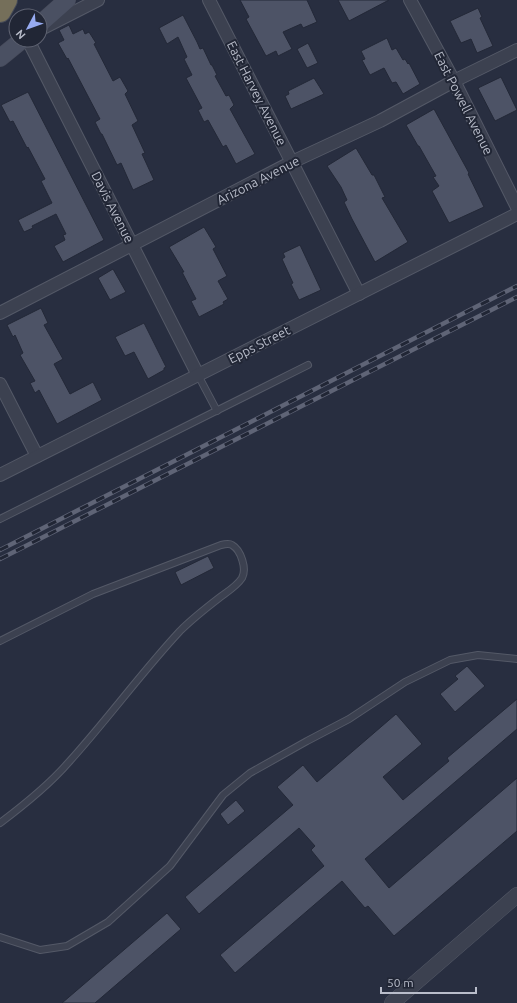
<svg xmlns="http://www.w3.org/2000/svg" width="517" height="1003" viewBox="0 0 517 1003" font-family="Ubuntu,sans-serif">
<rect width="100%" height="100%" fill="#282e40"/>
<g fill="#4d5366" stroke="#232837">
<polygon points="240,0 307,0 317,22 303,28 301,24 283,32 292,49 278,56 276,51 266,56 246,19 249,17"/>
<polygon points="338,0 389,0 349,21"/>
<polygon points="478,8 482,17 480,18 493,46 477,53 471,39 461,43 450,21"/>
<polygon points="183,15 197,42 200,49 203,48 211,65 212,65 217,75 215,76 226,96 229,95 234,105 230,109 255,154 236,164 226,145 223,147 208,120 204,122 198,110 202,108 186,78 192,75 184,59 187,57 178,37 167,44 159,28"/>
<polygon points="69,25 73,34 83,29 85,34 89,32 96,43 94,44 113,81 120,77 128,91 125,94 138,121 132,125 145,153 142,154 154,180 133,190 121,163 117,165 102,134 101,134 95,122 100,119 68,58 67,59 58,43 64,40 59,30"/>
<polygon points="387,38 392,50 396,48 403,60 405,59 408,64 409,63 420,84 403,94 396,82 392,83 384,68 370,75 362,60 365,59 361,51"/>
<polygon points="308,43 318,63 307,68 297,49"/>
<polygon points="501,77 517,110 495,121 478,88"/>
<polygon points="314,78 324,94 291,109 285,96 289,94 288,91"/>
<polygon points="28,92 104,240 63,262 54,246 65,240 63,235 66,234 56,214 32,226 33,228 24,232 18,220 52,203 41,181 45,179 28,147 27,148 13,121 10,122 1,105"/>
<polygon points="434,109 469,173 468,174 484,207 449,223 432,191 439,186 433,177 436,176 419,146 418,146 406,125"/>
<polygon points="356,148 372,175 374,175 385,197 382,198 408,242 375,262 352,219 344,202 347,200 341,187 327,166"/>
<polygon points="204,227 216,247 213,249 227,276 218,281 228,299 223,302 224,304 199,317 191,301 196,299 182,272 184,272 169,247"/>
<polygon points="300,245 321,290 299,300 291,284 293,283 282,259 285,257 283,253"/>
<polygon points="113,269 126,292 110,300 98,278"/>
<polygon points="41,308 48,323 44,325 63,359 54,364 70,394 93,382 102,400 57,424 39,390 35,393 30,383 35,381 20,355 23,353 15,335 13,337 7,325"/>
<polygon points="144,323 166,367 164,368 164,370 148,379 134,352 125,356 115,337"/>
<polygon points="208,556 214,568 181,585 175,572"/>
<polygon points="467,666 485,686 455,712 440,694 458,679 455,676"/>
<polygon points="517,699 517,729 365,859 389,888 517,778 517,831 394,936 368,906 365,908 342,881 235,973 220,955 324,866 311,850 315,846 299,828 199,914 185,897 293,805 277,787 303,765 317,782 396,714 422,744 383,777 403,800 449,761 447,758"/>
<polygon points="236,800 245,811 228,825 220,814"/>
<polygon points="167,913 181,929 95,1003 62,1003"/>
</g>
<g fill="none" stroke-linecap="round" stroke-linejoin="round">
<g stroke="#545967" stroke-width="8">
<g id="service">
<polyline points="198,375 217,411"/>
<polyline points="0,519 308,365"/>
<path d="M0 641 93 594 221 545C225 544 229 543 232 545 241 550 247 569 242 578 237 586 227 592 219 598 206 608 192 619 180 631 141 673 107 720 68 763 48 786 24 805 0 823"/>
<polyline points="0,937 40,950 67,946 108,922 170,866 223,795 250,773 307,741 349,719 405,682 450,660 478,655 517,659"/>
</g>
</g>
<g stroke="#545967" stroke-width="14">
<g id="minor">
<polyline points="209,0 359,294"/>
<polyline points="410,0 454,81 517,207"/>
<polyline points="41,29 98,0"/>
<polyline points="28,40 198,375"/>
<polyline points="0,313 292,162 380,121 454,81 517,50"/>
<polyline points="0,384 37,456"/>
<polyline points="0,475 517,214"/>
</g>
</g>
<g stroke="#545967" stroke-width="16">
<polyline id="tertiary" points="392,1003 517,895"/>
</g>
<g stroke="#464a59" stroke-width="18">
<g id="secondary">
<polyline points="40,24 67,0"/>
<polyline points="0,58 22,40"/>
</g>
</g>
<g stroke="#444957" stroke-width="24">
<polyline id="motorway" points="0,11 6,0"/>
</g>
<use href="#service" stroke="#3c4150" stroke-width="6"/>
<use href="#minor" stroke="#3c4150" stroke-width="12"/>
<use href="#tertiary" stroke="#3c4150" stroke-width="15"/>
<use href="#secondary" stroke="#4a5062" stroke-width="17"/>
<use href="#motorway" stroke="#756f5a" stroke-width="22"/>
<g stroke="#5f6476" stroke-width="4.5">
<g id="rail">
<polyline points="0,550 517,286"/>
<polyline points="0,559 517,297"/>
</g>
</g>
<use href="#rail" stroke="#212635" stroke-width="3" stroke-dasharray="9" stroke-linecap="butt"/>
</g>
<g text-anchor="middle" stroke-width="4" stroke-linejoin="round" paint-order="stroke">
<g font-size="13" fill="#b9bdca" stroke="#212635">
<text transform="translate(257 93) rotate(63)" y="5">East Harvey Avenue</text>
<text transform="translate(464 103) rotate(63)" y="5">East Powell Avenue</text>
<text transform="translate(258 180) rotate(-27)" y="5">Arizona Avenue</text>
<text transform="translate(113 207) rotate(63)" y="5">Davis Avenue</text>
<text transform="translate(259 344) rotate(-27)" y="5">Epps Street</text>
</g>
</g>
<g transform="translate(28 28) rotate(229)"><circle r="19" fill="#212635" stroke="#5e6271"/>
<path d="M0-3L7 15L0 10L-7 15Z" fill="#97abf1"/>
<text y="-6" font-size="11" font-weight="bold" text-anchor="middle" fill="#b9bdca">N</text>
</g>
<path d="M381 987v6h95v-6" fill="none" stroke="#b9bdca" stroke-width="2"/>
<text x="387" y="987" font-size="12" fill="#b9bdca" stroke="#212635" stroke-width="3" paint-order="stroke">50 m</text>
</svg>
